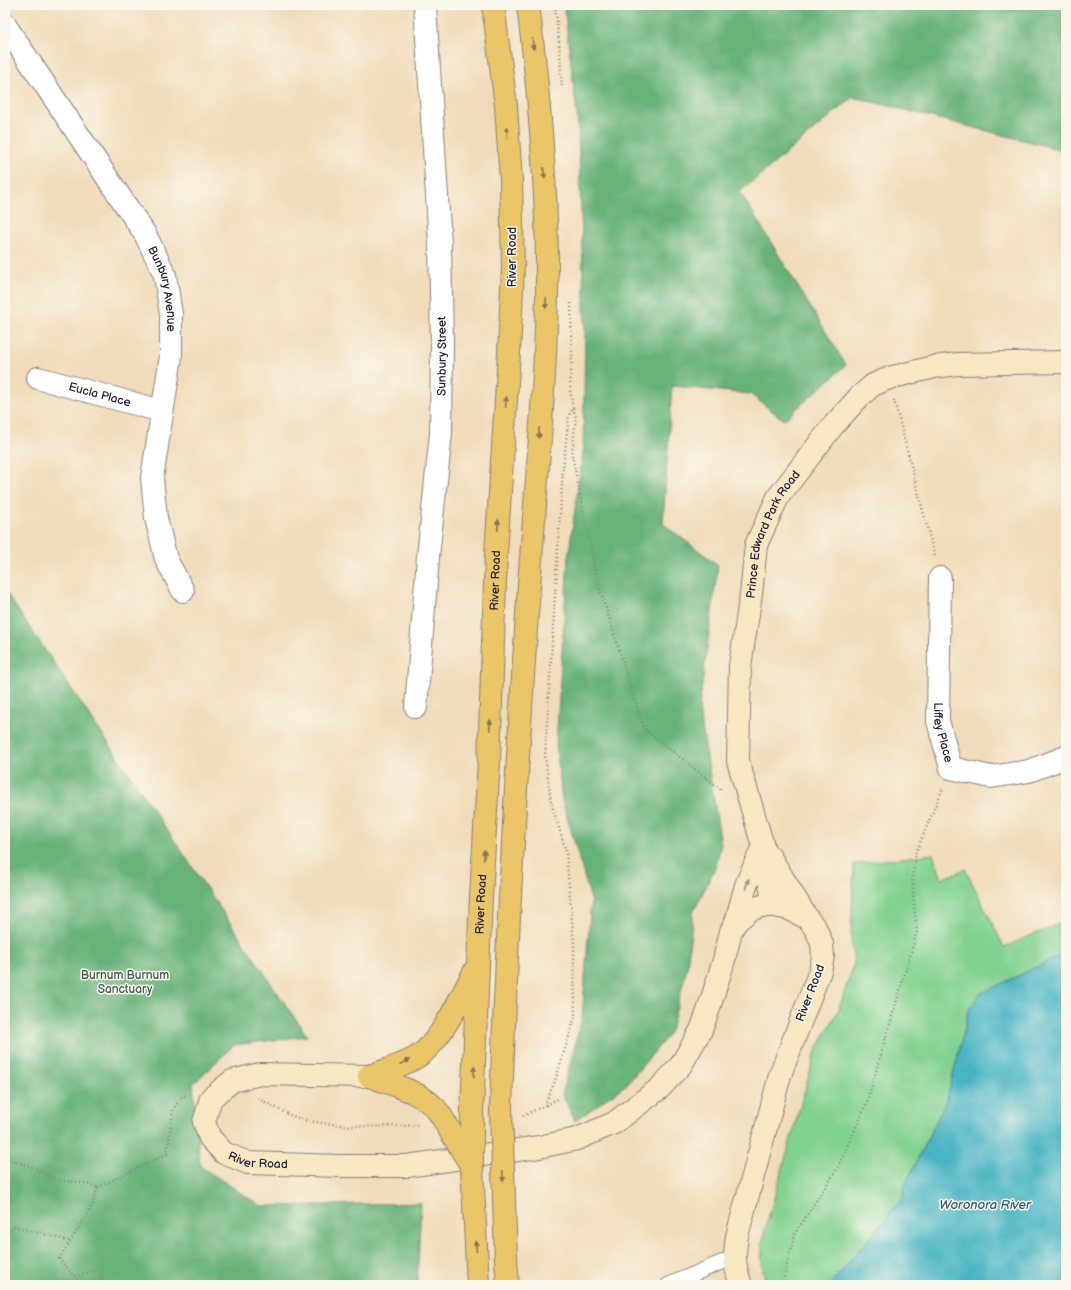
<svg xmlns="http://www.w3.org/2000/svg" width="1071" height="1290" viewBox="0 0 1071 1290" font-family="'Balsamiq Sans',sans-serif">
<rect width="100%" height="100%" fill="#fbf7ec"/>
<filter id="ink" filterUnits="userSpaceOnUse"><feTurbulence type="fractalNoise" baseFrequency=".025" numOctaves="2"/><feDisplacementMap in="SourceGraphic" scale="8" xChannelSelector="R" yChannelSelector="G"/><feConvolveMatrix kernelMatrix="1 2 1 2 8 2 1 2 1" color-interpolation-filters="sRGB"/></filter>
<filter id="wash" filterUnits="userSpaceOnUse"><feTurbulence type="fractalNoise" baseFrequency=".012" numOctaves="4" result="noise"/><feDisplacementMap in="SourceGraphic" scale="16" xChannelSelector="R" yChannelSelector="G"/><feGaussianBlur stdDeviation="0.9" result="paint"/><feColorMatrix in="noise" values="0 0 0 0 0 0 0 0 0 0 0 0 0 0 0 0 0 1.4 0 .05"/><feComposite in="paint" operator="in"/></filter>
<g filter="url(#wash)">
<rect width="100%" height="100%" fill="#f0dcba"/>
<path fill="#81d190" stroke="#527a66" d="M933 854 942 879 965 869 1004 947 1066 921V953L980 994 968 1010 966 1023 947 1099 904 1187V1197L830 1285H767C760 1265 761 1253 764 1233L816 1051 838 1011 854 964 851 937 854 864Z"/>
<g fill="#68b37a" stroke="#456a5a">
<polygon points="564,5 1066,5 1066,151 853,97 740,192 846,365 784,420 750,394 672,386 663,524 718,565 699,708 721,844 716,866 693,913 687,968 670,1033 627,1084 575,1121 562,1094 582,1017 591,900 562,799 556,744 568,559 583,451 585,330 578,124"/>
<polygon points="5,591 307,1036 234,1045 193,1084 200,1166 261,1206 421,1203 417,1285 5,1285"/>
</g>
<polygon fill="#48b5c4" stroke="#356c80" points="1066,953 1066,1285 830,1285 904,1197 904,1187 947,1099 966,1023 968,1010 980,994"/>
</g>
<g filter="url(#ink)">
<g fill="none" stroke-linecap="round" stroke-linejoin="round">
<g stroke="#897f7a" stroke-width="16">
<polyline id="lane" points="668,1285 734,1257"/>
</g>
<g stroke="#897f7a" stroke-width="24">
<g id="street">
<path id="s1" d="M5 25 145 234 165 275 171 314V356L152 478 156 518 166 559 183 591"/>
<path id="s2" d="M38 378 162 411"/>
<path id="s3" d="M940 578 938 721 951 768 991 777 1029 771 1066 757"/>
<path id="s4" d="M416 707 428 557 441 433 442 343 440 244 425 5"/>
</g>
</g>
<g stroke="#897f7a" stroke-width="24">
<g id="secondary">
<polyline points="770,857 807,918"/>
<path id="s5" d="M774 906 763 846 738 761 740 666 751 594 756 545 778 497 832 427 859 397 873 385 889 378 934 367 958 364 1066 362"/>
<polyline points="736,922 746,885 763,846"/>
<path id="s6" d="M369 1076 260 1074 232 1081 211 1098 204 1122 210 1138 224 1153 248 1163 339 1166H407L539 1147 577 1139 614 1123 660 1088 681 1065 701 1030 708 1011 724 960 731 931 736 922 750 910 761 906H774L789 909 807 918 816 929 822 944 823 957 820 971 780 1075 737 1236C734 1257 734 1265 741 1285"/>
</g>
</g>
<g stroke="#897f7a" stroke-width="24">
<g id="primary">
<path d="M369 1076C385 1070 402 1066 417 1057 441 1042 462 995 475 970"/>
<path d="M369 1076C393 1085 425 1092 440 1114"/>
<path d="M501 1109C506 944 516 780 527 615 534 508 545 400 547 293 548 197 540 101 528 5"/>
<path id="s7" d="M472 1111 481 896 489 761 496 554 509 353 513 267 511 181 506 106 493 5"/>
<polyline points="472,1167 478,1285"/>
</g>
</g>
<g stroke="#897f7a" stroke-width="2.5" stroke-dasharray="1 3" stroke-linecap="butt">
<polyline points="555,5 559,41 562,88"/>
<polyline points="894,400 935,557"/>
<polyline points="573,408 576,417 572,455 597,580 644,729 723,791"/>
<path d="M258 1098C273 1106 288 1116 305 1120 343 1128 381 1127 419 1125"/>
<polyline points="546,1105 558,1099"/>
<polyline points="523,1116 545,1105 556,1078 575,1017 574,944 566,851 551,802 545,756 563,468 569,415 573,408 570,390 572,355 571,301"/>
<polyline points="5,1158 37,1169 56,1180 79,1182 98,1187 92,1206 59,1259 74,1276 98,1270 105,1285"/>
<polyline points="98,1187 167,1154 173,1110 182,1096 188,1096"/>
<polyline points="5,1234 14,1226 70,1241"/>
<polyline points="782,1285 795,1233 837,1169 866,1105 917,932 912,883 916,852 943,788"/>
</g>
<use href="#lane" stroke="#fff" stroke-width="14"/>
<use href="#street" stroke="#fff" stroke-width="22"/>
<use href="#secondary" stroke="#f7e8c3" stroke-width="22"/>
<use href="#primary" stroke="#ebc669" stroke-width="22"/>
<g stroke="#897f7a" stroke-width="24" stroke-linecap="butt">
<g id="primary-bridge">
<polyline points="501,1109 506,1260 508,1285"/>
<polyline points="440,1114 472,1167"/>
<polyline points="472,1167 472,1111"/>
</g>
</g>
<use href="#primary-bridge" stroke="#ebc669" stroke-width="22"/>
</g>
<defs><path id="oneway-solid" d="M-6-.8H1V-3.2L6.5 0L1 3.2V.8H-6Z"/></defs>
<g fill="#867452">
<use href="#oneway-solid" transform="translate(533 44) rotate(83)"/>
<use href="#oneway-solid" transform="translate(507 132) rotate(-94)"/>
<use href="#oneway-solid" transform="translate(544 173) rotate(86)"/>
<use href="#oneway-solid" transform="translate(546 303) rotate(93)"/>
<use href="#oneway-solid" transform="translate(506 402) rotate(-86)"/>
<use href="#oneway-solid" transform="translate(539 433) rotate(93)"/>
<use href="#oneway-solid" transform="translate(498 525) rotate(-87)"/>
<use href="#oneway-solid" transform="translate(490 725) rotate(-88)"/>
<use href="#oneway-solid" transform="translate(484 855) rotate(-87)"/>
<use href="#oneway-solid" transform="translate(405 1062) rotate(-26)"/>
<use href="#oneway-solid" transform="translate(474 1072) rotate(-88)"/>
<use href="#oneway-solid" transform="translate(503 1176) rotate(88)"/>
<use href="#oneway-solid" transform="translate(476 1246) rotate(-94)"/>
</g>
<use fill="#978f86" href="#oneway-solid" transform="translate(747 884) rotate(-71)"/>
</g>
<g text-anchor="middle" stroke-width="3" stroke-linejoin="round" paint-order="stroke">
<g font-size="12" fill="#22223b" stroke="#fbf7ec">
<text transform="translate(512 257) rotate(-90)" y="4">River Road</text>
<text dy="4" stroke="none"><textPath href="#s1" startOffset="310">Bunbury Avenue</textPath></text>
<text dy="4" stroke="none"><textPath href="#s4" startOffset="352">Sunbury Street</textPath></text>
<text dy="4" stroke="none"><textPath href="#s2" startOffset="64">Eucla Place</textPath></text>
<text dy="4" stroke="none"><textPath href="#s5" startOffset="382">Prince Edward Park Road</textPath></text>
<text dy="4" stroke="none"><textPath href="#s7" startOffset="531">River Road</textPath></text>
<text dy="4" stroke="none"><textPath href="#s3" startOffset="155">Liffey Place</textPath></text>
<text dy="4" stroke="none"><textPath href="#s7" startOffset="207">River Road</textPath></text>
<text transform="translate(810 993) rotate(-69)" y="4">River Road</text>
<text dy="4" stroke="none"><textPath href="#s6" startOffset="263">River Road</textPath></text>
</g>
<g font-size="12" fill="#3e5754" stroke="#fbf7ec">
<text x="125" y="979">Burnum Burnum<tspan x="125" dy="14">Sanctuary</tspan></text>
</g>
<g font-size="13" font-style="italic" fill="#315d72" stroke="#fbf7ec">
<text x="985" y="1209">Woronora River</text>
</g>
</g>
<rect width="1071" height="1290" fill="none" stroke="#fbf7ec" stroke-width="20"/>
</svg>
